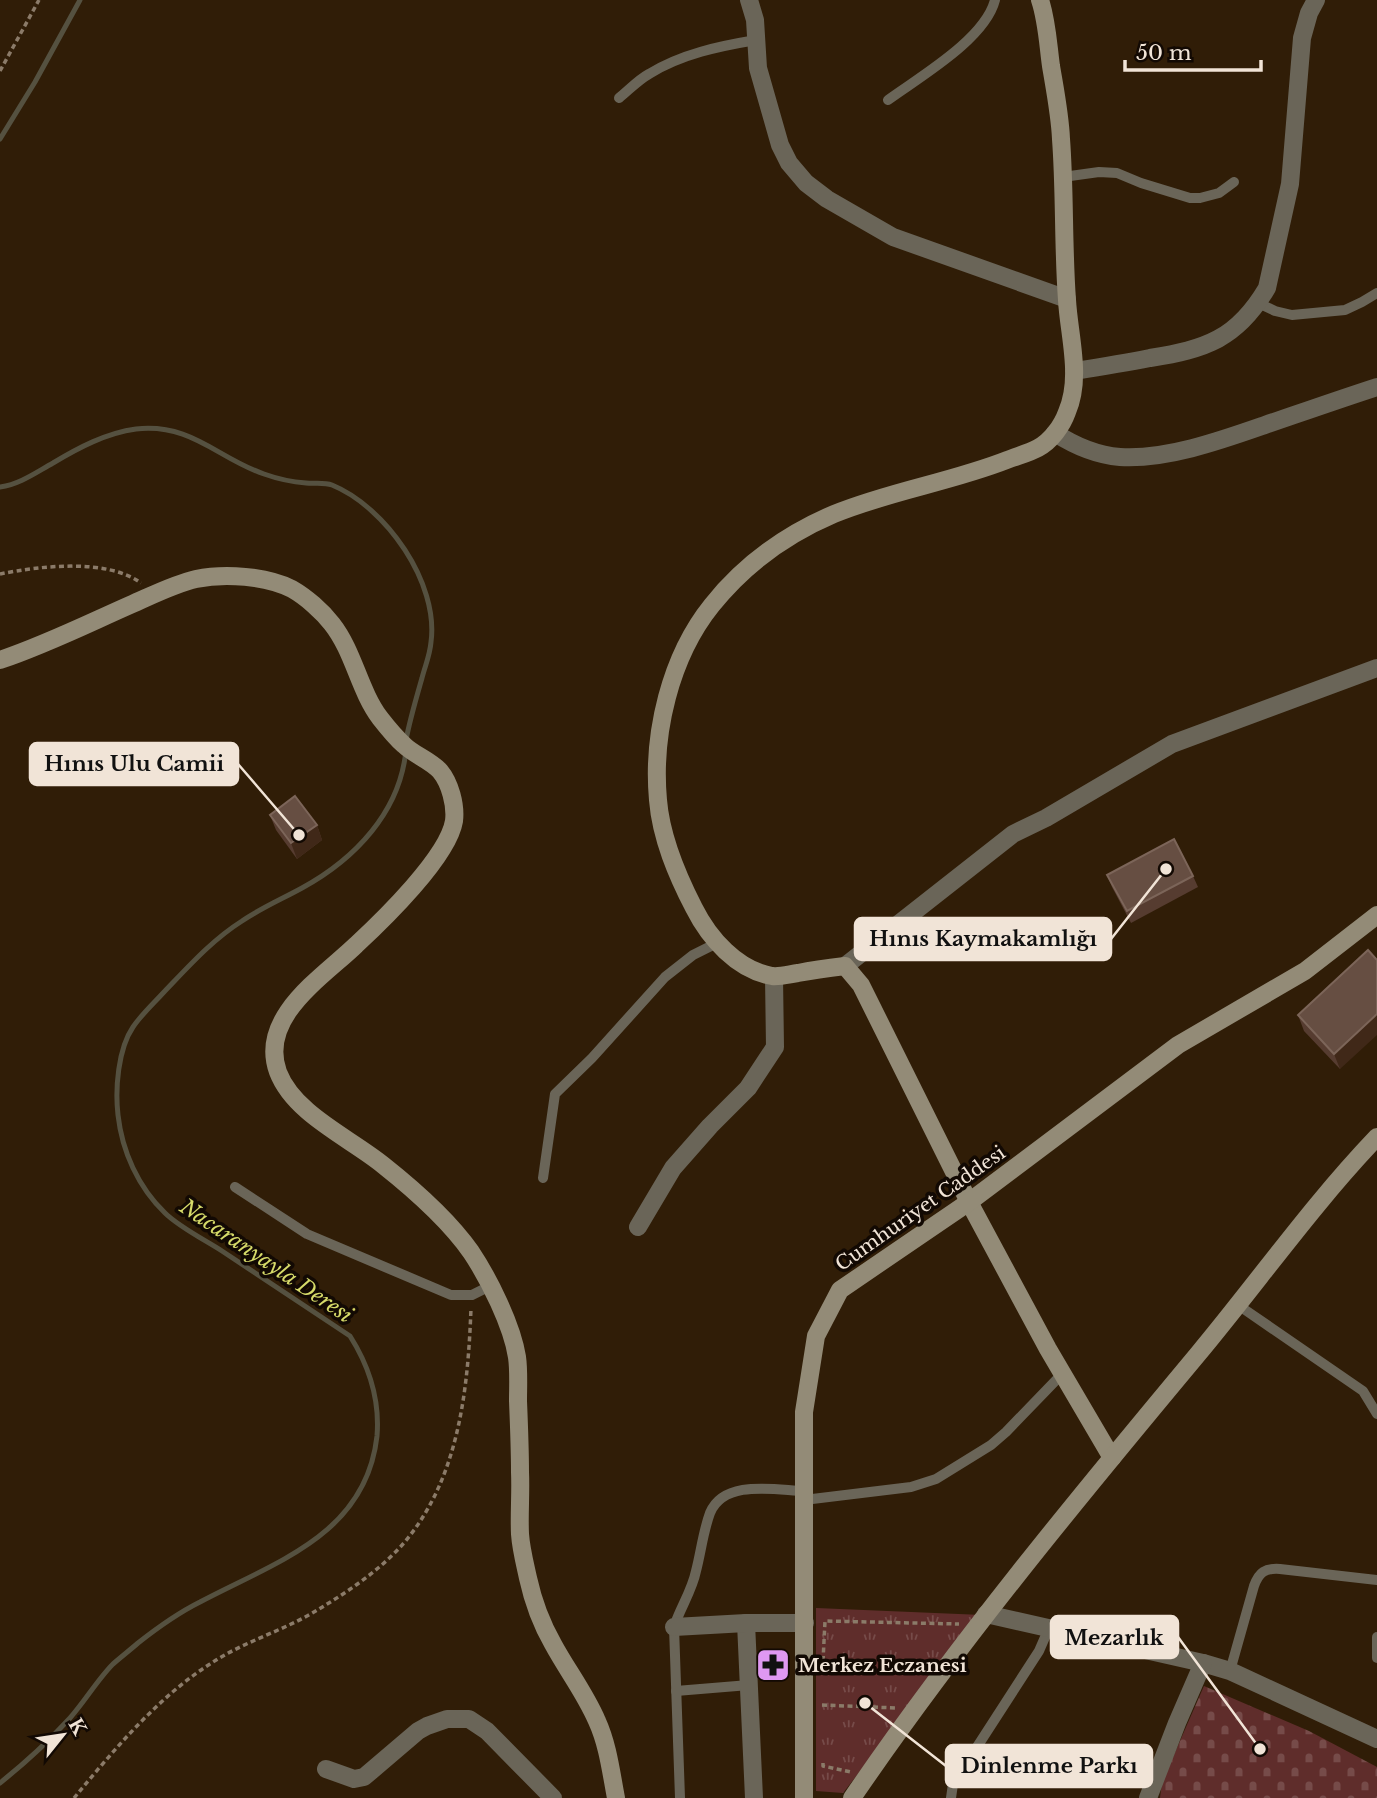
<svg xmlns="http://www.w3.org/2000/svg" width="1377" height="1798" viewBox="0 0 1377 1798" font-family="'Libre Baskerville',serif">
<defs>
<pattern id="grass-tufts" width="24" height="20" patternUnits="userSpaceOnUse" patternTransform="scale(1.75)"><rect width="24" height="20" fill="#5f2d2b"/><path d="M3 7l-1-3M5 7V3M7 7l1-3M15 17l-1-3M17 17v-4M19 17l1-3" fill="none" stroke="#764b49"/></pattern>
<pattern id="cemetery-stones" width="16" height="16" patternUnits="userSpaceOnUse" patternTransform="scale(1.75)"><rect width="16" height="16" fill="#5f2d2b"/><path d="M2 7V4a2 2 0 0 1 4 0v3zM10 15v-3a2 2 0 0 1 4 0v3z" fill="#764b49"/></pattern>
</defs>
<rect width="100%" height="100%" fill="#301d07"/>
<polygon fill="url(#grass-tufts)" points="816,1608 982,1615 843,1793 816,1791"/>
<polygon fill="url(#cemetery-stones)" points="1204,1686 1309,1731 1377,1767 1377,1798 1160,1798 1162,1782"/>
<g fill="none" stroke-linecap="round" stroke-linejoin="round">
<g stroke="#555140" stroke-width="5">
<polyline points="0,139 35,82 80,0"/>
<path d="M0 487C20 484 35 473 53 463 78 448 106 433 136 429 192 423 217 458 264 474 278 479 292 482 306 483 314 484 324 482 332 485 386 507 439 583 431 642 430 655 425 666 422 678 416 699 410 719 406 740"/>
<path d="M0 1783C25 1763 48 1742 70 1718 85 1701 98 1679 113 1664 121 1657 130 1650 138 1643 157 1628 178 1613 200 1602 275 1562 366 1535 377 1436 380 1399 369 1366 350 1336 307 1307 264 1279 222 1251 205 1240 179 1227 165 1213 138 1187 122 1151 118 1115 115 1089 118 1049 133 1027 141 1015 154 1003 164 992 189 966 212 940 242 921 261 908 282 899 302 888 355 859 400 812 406 750"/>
</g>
<g stroke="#8b7b69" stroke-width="3.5" stroke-dasharray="5 3.5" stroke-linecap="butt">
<polyline points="0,71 39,0"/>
<path d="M0 574C39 566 107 558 141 583"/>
<polyline points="823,1661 825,1621 959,1624"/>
<polyline points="822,1705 897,1708"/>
<polyline points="823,1763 823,1766 851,1772"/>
<path d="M74 1798C113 1751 158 1697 210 1664 244 1641 284 1631 319 1609 349 1591 380 1570 403 1544 459 1479 468 1390 471 1308"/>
</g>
<g stroke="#6a6558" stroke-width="10">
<path d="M619 98C629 90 638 80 649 74 681 54 720 46 756 40"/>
<path d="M888 100C921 76 985 39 995 0"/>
<polyline points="1063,177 1099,172 1117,173 1141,183 1190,198 1200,198 1219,193 1234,182"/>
<polyline points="1258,303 1275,311 1292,315 1345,310 1362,302 1377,293"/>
<polyline points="543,1178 555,1094 592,1058 665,977 693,955 717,943"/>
<polyline points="235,1187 307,1234 451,1295 472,1295 490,1286"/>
<polyline points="1238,1305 1363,1391 1377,1414"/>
<polyline points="804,1500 911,1487 936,1479 991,1445 1006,1432 1062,1374"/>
<polyline points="1377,1637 1377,1658"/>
<path d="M1230 1671 1254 1586C1259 1572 1265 1568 1280 1569L1377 1580"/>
<polyline points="676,1691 749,1685"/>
<path d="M680 1798 674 1627C680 1608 692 1591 696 1571 701 1552 703 1532 710 1513 724 1479 775 1490 804 1491"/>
<polyline points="951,1798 953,1784 1039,1651 1049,1628"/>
</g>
<g stroke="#6a6558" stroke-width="18">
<polyline points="749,0 755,20 758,68 780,145 789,163 806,183 827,199 893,237 1067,299"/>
<path d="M1074 371C1100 367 1125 363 1150 358 1206 349 1237 339 1267 288L1290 184 1302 38 1309 13 1316 0"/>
<path d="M1055 433C1075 446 1096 455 1120 457 1166 460 1222 440 1265 425 1303 412 1340 399 1377 387"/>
<polyline points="845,966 1013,834 1046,818 1172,744 1377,668"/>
<polyline points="638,1227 673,1168 710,1126 748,1088 775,1047 774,977"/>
<polyline points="986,1614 1203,1663 1230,1671 1377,1739"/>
<polyline points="746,1623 754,1798"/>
<polyline points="674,1627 746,1623 805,1623"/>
<polyline points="326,1769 354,1779 364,1777 418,1731 427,1726 447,1719 469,1719 487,1731 553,1798"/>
<polyline points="1148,1798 1177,1723 1203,1663"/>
</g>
<g stroke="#938b77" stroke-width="18">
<path d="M1040 0C1047 21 1048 44 1051 66 1055 90 1060 115 1061 139 1065 192 1063 246 1067 300 1069 336 1082 377 1067 412 1062 426 1051 441 1038 448 1029 453 1017 456 1007 460 951 482 890 491 834 514 787 534 744 565 712 605 670 657 652 734 658 800 661 838 677 875 694 908 709 938 737 970 772 976 780 977 790 974 798 973 814 970 829 968 845 966L861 985 969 1202 1048 1349 1112 1458"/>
<path d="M0 660C45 645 87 624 130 605 151 596 174 584 196 579 225 573 266 576 292 589 306 597 322 611 332 624 354 652 359 690 380 718 387 727 395 737 404 745 414 755 430 760 440 771 450 783 456 805 454 821 448 857 383 920 356 945 323 977 258 1017 278 1072 294 1114 350 1138 383 1165 412 1188 450 1222 471 1252 489 1279 512 1325 517 1357 519 1371 518 1387 518 1401 519 1425 520 1449 520 1472 521 1493 519 1514 520 1534 521 1549 525 1564 528 1578 533 1601 541 1623 553 1644 567 1670 585 1693 597 1721 608 1745 611 1772 616 1798"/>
<polyline points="804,1798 804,1412 816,1336 840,1290 969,1202 1178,1045 1305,971 1377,915"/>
<path d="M852 1798C958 1643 1078 1498 1198 1354 1258 1282 1312 1205 1377 1137"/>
</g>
</g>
<g fill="#563c30">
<polygon points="270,815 317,825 322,840 297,859 276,830"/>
<polygon points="1107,875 1193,876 1198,887 1131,923 1112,887"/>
<polygon points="1377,960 1340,1069 1304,1031 1298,1015"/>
</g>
<g fill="#402818">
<polygon points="317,825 322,840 297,859 291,843"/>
<polygon points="1377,1014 1377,1035 1340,1069 1334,1054"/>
</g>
<g fill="#664e42" stroke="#7c6559" stroke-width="2">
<polygon points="295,796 317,825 291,843 270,815"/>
<polygon points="1174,839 1193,876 1127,911 1107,875"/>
<polygon points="1368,950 1377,960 1377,1014 1334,1054 1298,1015"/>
</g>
<defs>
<g id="pharmacy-square" transform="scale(1.75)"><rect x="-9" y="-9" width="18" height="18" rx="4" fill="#df98f2" stroke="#120903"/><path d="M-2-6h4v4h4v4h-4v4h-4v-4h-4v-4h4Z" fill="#111"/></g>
</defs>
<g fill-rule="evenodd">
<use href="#pharmacy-square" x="773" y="1665"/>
</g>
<g text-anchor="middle" stroke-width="7" stroke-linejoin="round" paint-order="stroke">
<g font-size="19" fill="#f1e4d7" stroke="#120903">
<text transform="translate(920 1208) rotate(-35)" y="7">Cumhuriyet Caddesi</text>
</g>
<g font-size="19" font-weight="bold" fill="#f1e4d7" stroke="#120903" text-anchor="start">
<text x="798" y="1672">Merkez Eczanesi</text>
</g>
<g font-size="21" font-style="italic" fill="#d6da69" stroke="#120903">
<text transform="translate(266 1261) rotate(34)" y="7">Nacaranyayla Deresi</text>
</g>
</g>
<path fill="none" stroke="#f1e4d7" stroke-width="2.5" d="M299 835L238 764M1166 869L1111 939M1260 1749L1178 1637M865 1703L946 1766"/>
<g fill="#f1e4d7" stroke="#120903" stroke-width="2.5">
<circle cx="299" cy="835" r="7"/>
<circle cx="1166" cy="869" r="7"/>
<circle cx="1260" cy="1749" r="7"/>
<circle cx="865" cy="1703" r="7"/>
</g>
<g fill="#f1e4d7" stroke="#f1e4d7" stroke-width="2.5">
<rect x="30" y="743" width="208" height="42" rx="7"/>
<rect x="855" y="918" width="256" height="42" rx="7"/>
<rect x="1051" y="1616" width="127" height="42" rx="7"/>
<rect x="946" y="1745" width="206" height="42" rx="7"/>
</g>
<g font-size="21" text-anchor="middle" font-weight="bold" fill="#111">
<text x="134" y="771">Hınıs Ulu Camii</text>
<text x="983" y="946">Hınıs Kaymakamlığı</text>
<text x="1114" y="1645">Mezarlık</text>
<text x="1049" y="1773">Dinlenme Parkı</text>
</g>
<g transform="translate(63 1735) rotate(60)" stroke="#120903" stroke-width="5" paint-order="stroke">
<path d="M0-5L12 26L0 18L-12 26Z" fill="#f1e4d7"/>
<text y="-10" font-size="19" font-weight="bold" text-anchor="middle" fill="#f1e4d7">K</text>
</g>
<path d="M1125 60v10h136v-10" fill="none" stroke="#f1e4d7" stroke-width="3.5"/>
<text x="1136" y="60" font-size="21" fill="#f1e4d7" stroke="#120903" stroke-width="5" paint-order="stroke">50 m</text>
</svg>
